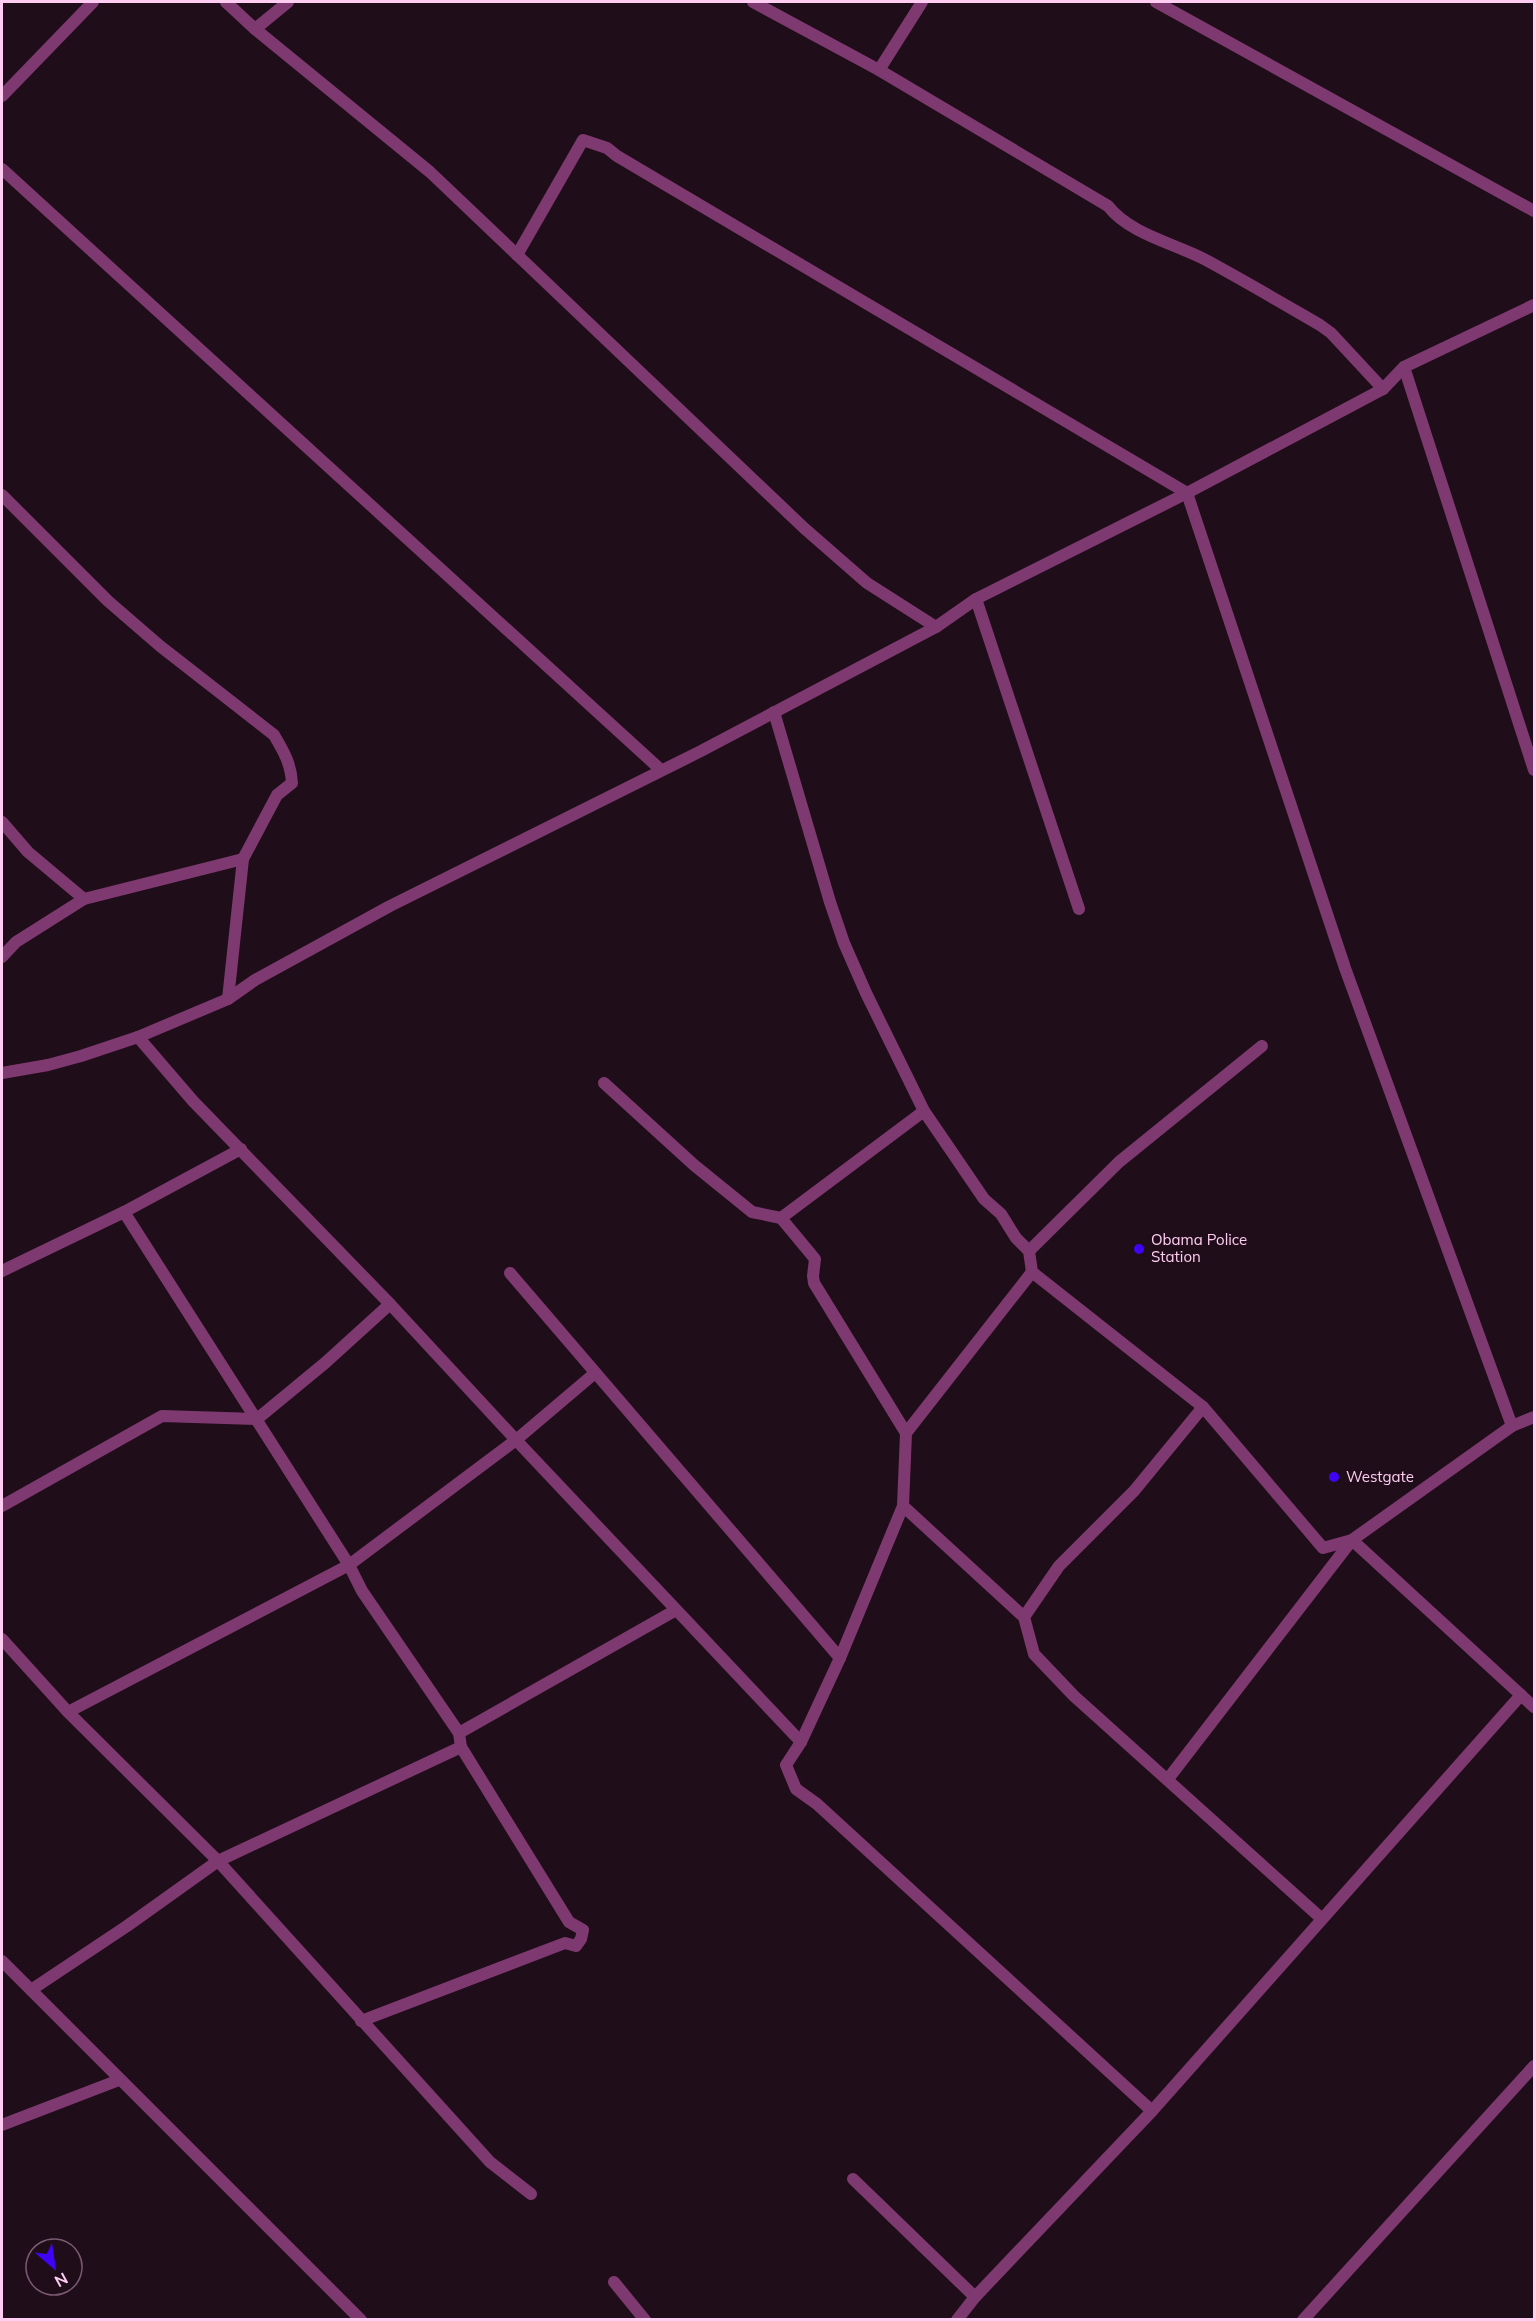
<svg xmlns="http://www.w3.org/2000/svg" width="1536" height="2321" viewBox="0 0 1536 2321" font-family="Mulish,sans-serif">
<rect width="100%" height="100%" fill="#200d1a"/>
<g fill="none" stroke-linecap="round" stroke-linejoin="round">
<polyline stroke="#7f3971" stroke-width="12" points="1029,1251 1119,1162 1262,1046"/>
<g stroke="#7f3971" stroke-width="12">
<polyline points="226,2 255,29 430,172 804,528 867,583 936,627"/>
<path d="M753 2 879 70 1108 206C1130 234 1173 243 1204 259 1243 280 1282 303 1320 325L1331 333 1383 389"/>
<polyline points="1156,2 1534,211"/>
<polyline points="255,29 288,2"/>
<polyline points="879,70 922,2"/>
<polyline points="2,96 93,2"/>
<polyline points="2,169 661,770"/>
<polyline points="517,255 583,140 607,148 617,156 1187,493 1345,968 1512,1426"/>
<polyline points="1404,367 1534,770"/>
<path d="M2 495 108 601 160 646 274 735C284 752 291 764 292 783L277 795 243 859 228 999"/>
<polyline points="976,599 1079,909"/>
<polyline points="774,712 830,902 844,943 866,993 924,1111 984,1199 1001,1214 1016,1238 1029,1251 1032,1272 1203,1407 1323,1548 1352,1540 1534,1707"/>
<polyline points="2,822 28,852 84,899 243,859"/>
<polyline points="2,957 16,942 84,899"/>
<polyline points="138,1037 193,1101 390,1304 516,1440 801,1742"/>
<polyline points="2,1073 48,1065 81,1056 138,1037 228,999 255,980 390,906 701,751 936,627 976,599 1187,493 1383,389 1404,367 1534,305"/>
<polyline points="604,1083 694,1165 752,1212 781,1218"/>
<polyline points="124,1212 349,1565 362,1591 459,1733"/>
<polyline points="2,1271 124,1212 241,1149"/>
<polyline points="1032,1272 906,1433 903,1506 840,1658 801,1742 786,1765 796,1789 817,1804 1152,2111"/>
<polyline points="510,1273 840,1658"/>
<polyline points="1203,1407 1134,1491 1059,1566 1024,1617 1034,1654 1074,1696 1322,1919"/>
<polyline points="906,1433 814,1283 813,1276 815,1259 781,1218 924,1111"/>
<polyline points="2,1506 162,1416 257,1419 325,1363 390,1304"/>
<polyline points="903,1506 1024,1617"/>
<polyline points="2,1639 68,1712 218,1861 490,2162 531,2194"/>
<polyline points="68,1712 349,1565 516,1440 595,1373"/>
<polyline points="1168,1779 1352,1540 1512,1426 1534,1417"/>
<polyline points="2,1961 361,2320"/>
<polyline points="31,1990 127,1926 218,1861 461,1747 459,1733 676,1610"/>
<polyline points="361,2021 565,1943 576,1946 581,1939 583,1930 569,1922 461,1747"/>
<polyline points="2,2125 119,2080"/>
<polyline points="853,2179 975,2297"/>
<polyline points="614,2282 645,2320"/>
<polyline points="957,2320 975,2297 1152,2111 1521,1695"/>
<polyline points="1303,2320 1534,2066"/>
</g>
</g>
<g fill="#4004f4" stroke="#200d1a" stroke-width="2">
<circle cx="1139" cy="1249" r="6"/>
<circle cx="1334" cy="1477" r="6"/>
</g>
<g text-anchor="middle" stroke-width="4.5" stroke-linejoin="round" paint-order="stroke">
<g font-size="15" fill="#fecdf1" stroke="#200d1a" text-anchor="start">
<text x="1151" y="1245">Obama Police<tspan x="1151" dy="17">Station</tspan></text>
<text x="1346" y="1482">Westgate</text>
</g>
</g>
<rect width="1536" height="2321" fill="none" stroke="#fecdf1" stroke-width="6"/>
<g transform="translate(54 2267) rotate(151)"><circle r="28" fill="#200d1a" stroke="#795a70" stroke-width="1.5"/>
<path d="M0-4.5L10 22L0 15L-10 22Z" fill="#4004f4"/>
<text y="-9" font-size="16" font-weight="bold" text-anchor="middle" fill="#fecdf1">N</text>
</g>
</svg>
